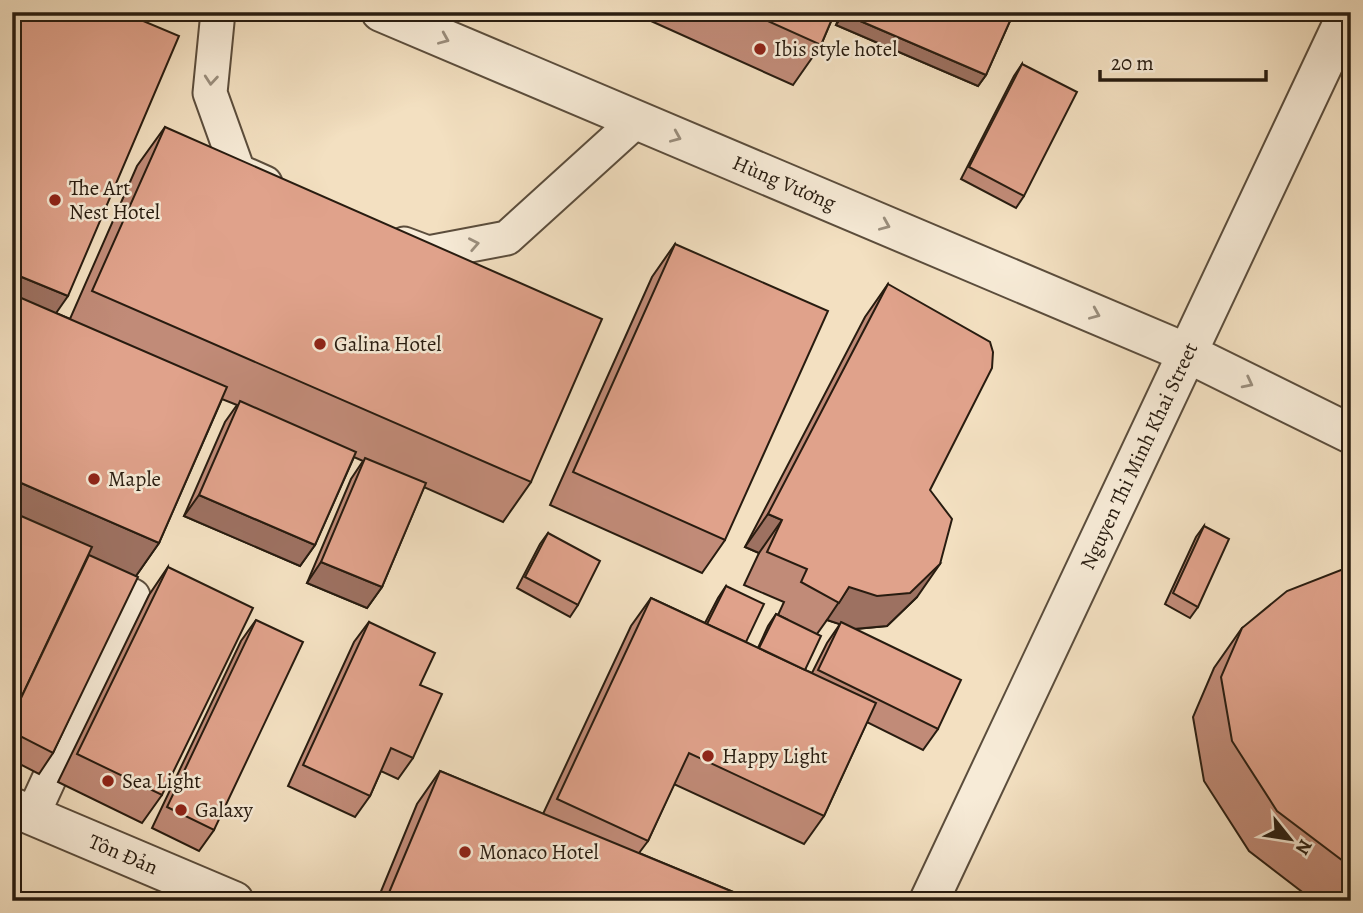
<svg xmlns="http://www.w3.org/2000/svg" width="1363" height="913" viewBox="0 0 1363 913" font-family="Alegreya,serif">
<rect width="100%" height="100%" fill="#f3e0c1"/>
<filter id="stains"><feTurbulence type="fractalNoise" baseFrequency=".00286" numOctaves="4"/><feColorMatrix values="0 0 0 0 .2 0 0 0 0 .09 0 0 0 0 .02 0 0 0 .5 -.17"/></filter>
<radialGradient id="worn" r=".72"><stop offset=".6" stop-color="#630" stop-opacity="0"/><stop offset="1" stop-color="#630" stop-opacity=".3"/></radialGradient>
<g fill="none" stroke-linecap="round" stroke-linejoin="round">
<g stroke="#5b4d3c" stroke-width="37">
<g id="service">
<polyline points="218,12 210,93 238,171 265,183"/>
<polyline points="404,244 428,253 507,238 637,120"/>
<polyline points="32,816 133,596 87,576"/>
</g>
</g>
<g stroke="#5b4d3c" stroke-width="42">
<g id="minor">
<path id="s1" d="M12 807 234 901"/>
</g>
</g>
<g stroke="#5b4d3c" stroke-width="42">
<g id="tertiary">
<path id="s2" d="M381 12 1187 353 1351 434"/>
<path id="s3" d="M929 901 1348 12"/>
</g>
</g>
<use href="#service" stroke="#f7ebd7" stroke-width="33"/>
<use href="#minor" stroke="#f7ebd7" stroke-width="38"/>
<use href="#tertiary" stroke="#f7ebd7" stroke-width="38"/>
</g>
<g fill="#c18b78" stroke="#281c10" stroke-width="2" fill-rule="evenodd">
<polygon points="12,12 122,12 56,313 70,319 137,166 165,127 531,482 503,522 424,487 382,587 367,608 307,583 351,479 363,461 354,457 315,545 300,566 184,516 225,422 237,405 222,399 159,543 136,576 53,753 39,774 12,760"/>
<polygon points="631,12 835,12 821,45 793,85"/>
<polygon points="841,12 1014,12 986,75 978,86 836,25"/>
<polygon points="1022,64 1024,196 1016,208 961,179 1014,76"/>
<polygon points="675,244 725,540 702,573 550,505 652,277"/>
<path d="M888 284 930 490 917 597 887 626 856 629 938 729 923 750 867 722 824 816 804 844 674 784 648 841 639 853 755 901H377L417 804 440 771 543 814 631 626 651 598 705 623 718 598 726 586 746 642 758 648 768 626 776 614 788 620 778 615 784 602 744 585 759 553 745 547 865 317ZM827 620 840 624 827 643 812 673 805 670 817 634Z"/>
<polygon points="1204,526 1198,607 1190,618 1165,604 1196,537"/>
<polygon points="548,533 578,605 570,617 517,588 540,544"/>
<polygon points="168,567 162,795 142,823 58,782 149,595"/>
<polygon points="1351,570 1351,901 1314,901 1249,851 1204,781 1193,717 1214,668 1242,628"/>
<polygon points="256,620 214,830 199,851 152,828 241,641"/>
<polygon points="369,622 420,685 413,758 398,779 381,771 370,796 355,817 288,786 354,642"/>
</g>
<g fill="#9d7161" stroke="#281c10" stroke-width="2">
<polygon points="844,14 986,75 978,86 836,25"/>
<polygon points="12,273 68,296 40,336 12,324"/>
<polygon points="12,479 159,543 131,583 12,531"/>
<polygon points="199,495 315,545 300,566 184,516"/>
<polygon points="768,514 782,520 759,553 745,547"/>
<polygon points="321,562 382,587 367,608 307,583"/>
<polygon points="940,564 917,597 887,626 854,629 827,620 849,587"/>
<polygon points="388,895 402,901 384,901"/>
</g>
<g fill="#e0a28b" stroke="#281c10" stroke-width="2">
<polygon points="15,12 122,12 179,36 68,296 12,273 12,20"/>
<polygon points="748,12 835,12 821,45"/>
<polygon points="844,12 1014,12 986,75 844,14"/>
<polygon points="1022,64 1077,92 1024,196 969,167"/>
<polygon points="165,127 602,319 531,482 92,291"/>
<polygon points="675,244 828,311 725,540 573,472"/>
<polygon points="888,284 990,342 993,352 992,368 930,490 952,519 940,564 910,593 877,596 849,587 839,603 801,582 807,569 767,552 782,520 768,514"/>
<polygon points="12,294 227,387 159,543 12,479"/>
<polygon points="240,401 356,452 315,545 199,495"/>
<polygon points="365,458 426,483 382,587 321,562"/>
<polygon points="12,512 92,547 12,717"/>
<polygon points="1204,526 1229,539 1198,607 1173,593"/>
<polygon points="548,533 600,561 578,605 525,577"/>
<polygon points="89,555 138,577 53,753 12,732 12,717"/>
<polygon points="168,567 253,608 162,795 77,754"/>
<polygon points="1341,570 1351,570 1351,867 1277,811 1232,741 1221,677 1242,628 1287,591"/>
<polygon points="726,586 764,604 746,642 707,624"/>
<polygon points="651,598 876,703 824,816 689,753 648,841 557,799"/>
<polygon points="776,614 821,636 805,670 759,648"/>
<polygon points="256,620 303,642 214,830 167,807"/>
<polygon points="369,622 435,653 420,685 442,694 413,758 391,748 370,796 303,765"/>
<polygon points="841,622 961,680 938,729 818,670"/>
<polygon points="440,771 755,901 402,901 388,895"/>
</g>
<defs><path id="oneway-chevron" d="M-2-3.5L2.5 0L-2 3.5" fill="none" stroke-width="1.6" stroke-linecap="round" stroke-linejoin="round" transform="scale(1.75)"/></defs>
<g stroke="#9a8e7d">
<use href="#oneway-chevron" transform="translate(444 39) rotate(23)"/>
<use href="#oneway-chevron" transform="translate(211 80) rotate(95)"/>
<use href="#oneway-chevron" transform="translate(676 137) rotate(23)"/>
<use href="#oneway-chevron" transform="translate(885 225) rotate(23)"/>
<use href="#oneway-chevron" transform="translate(474 244) rotate(-11)"/>
<use href="#oneway-chevron" transform="translate(1095 314) rotate(23)"/>
<use href="#oneway-chevron" transform="translate(1248 383) rotate(27)"/>
</g>
<g fill="#8f2418" stroke="#f7ebd7" stroke-width="2.5">
<circle cx="760" cy="49" r="7"/>
<circle cx="55" cy="200" r="7"/>
<circle cx="320" cy="344" r="7"/>
<circle cx="94" cy="479" r="7"/>
<circle cx="708" cy="756" r="7"/>
<circle cx="108" cy="781" r="7"/>
<circle cx="181" cy="810" r="7"/>
<circle cx="465" cy="852" r="7"/>
</g>
<g text-anchor="middle" stroke-width="5" stroke-linejoin="round" paint-order="stroke">
<g font-size="21" fill="#281c10" stroke="#f7ebd7" text-anchor="start">
<text x="774" y="56">Ibis style hotel</text>
<text x="69" y="195">The Art<tspan x="69" dy="24">Nest Hotel</tspan></text>
<text x="334" y="351">Galina Hotel</text>
<text x="108" y="486">Maple</text>
<text x="722" y="763">Happy Light</text>
<text x="122" y="788">Sea Light</text>
<text x="195" y="817">Galaxy</text>
<text x="479" y="859">Monaco Hotel</text>
</g>
<g font-size="21" fill="#281c10" stroke="#f7ebd7">
<text dy="7" stroke="none"><textPath href="#s2" startOffset="438">Hùng Vương</textPath></text>
<text dy="7" stroke="none"><textPath href="#s3" startOffset="492">Nguyen Thi Minh Khai Street</textPath></text>
<text dy="7" stroke="none"><textPath href="#s1" startOffset="121">Tôn Đản</textPath></text>
</g>
</g>
<rect width="1363" height="913" fill="none" stroke="#f3e0c1" stroke-width="42"/>
<rect x="14" y="14" width="1335" height="885" fill="none" stroke="#281c10" stroke-width="3.5"/>
<rect x="21" y="21" width="1321" height="871" fill="none" stroke="#281c10" stroke-width="2"/>
<g transform="translate(1290 839) rotate(120)" stroke="#f7ebd7" stroke-width="5" paint-order="stroke">
<path d="M0-5L12 26L0 18L-12 26Z" fill="#281c10"/>
<text y="-10" font-size="19" font-weight="bold" text-anchor="middle" fill="#281c10">N</text>
</g>
<path d="M1100 70v10h166v-10" fill="none" stroke="#281c10" stroke-width="3.5"/>
<text x="1111" y="70" font-size="21" fill="#281c10" stroke="#f7ebd7" stroke-width="5" paint-order="stroke">20 m</text>
<rect width="100%" height="100%" filter="url(#stains)"/>
<rect width="100%" height="100%" fill="url(#worn)"/>
</svg>
